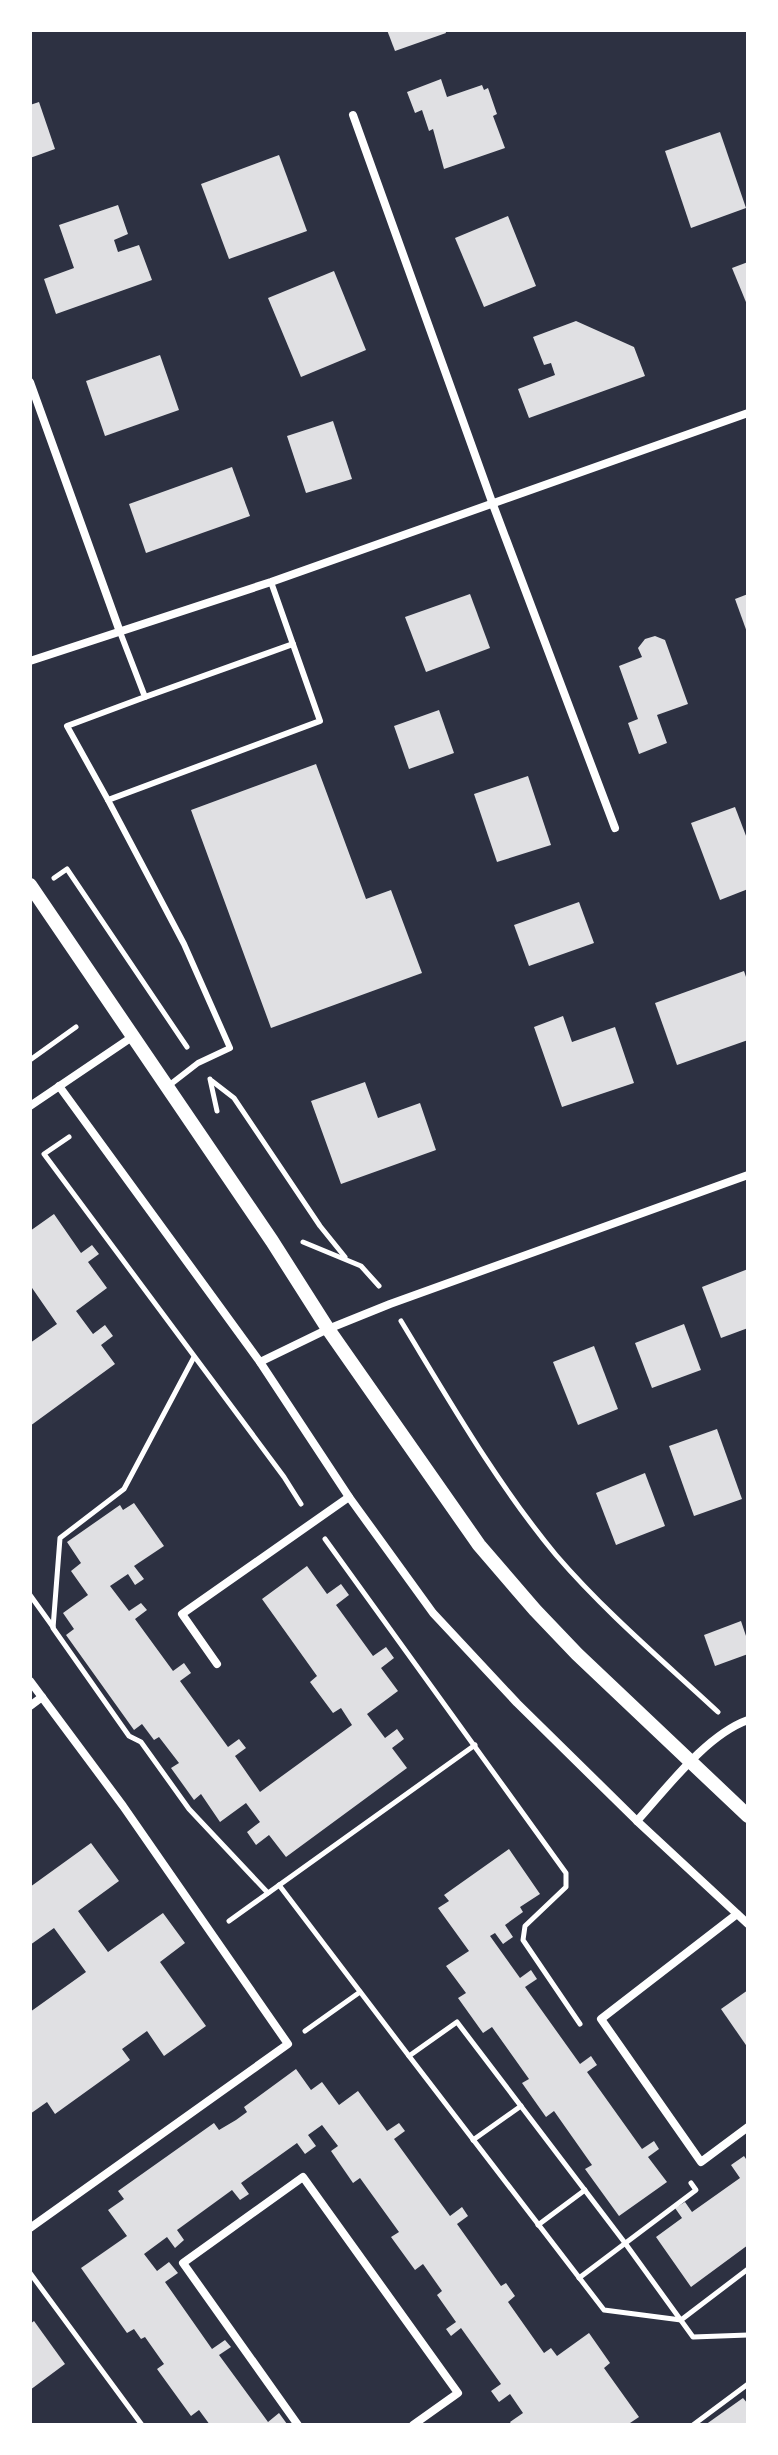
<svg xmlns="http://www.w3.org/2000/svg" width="778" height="2455" viewBox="0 0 778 2455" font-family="Montserrat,sans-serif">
<rect width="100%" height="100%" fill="#2d3142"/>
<g fill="#e0e0e3">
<polygon points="387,30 445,30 446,33 395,51"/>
<polygon points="441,79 447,97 482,85 484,90 488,88 497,114 493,116 505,148 444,169 433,129 429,131 422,110 415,113 407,92"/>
<polygon points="39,102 55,149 30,158 30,105"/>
<polygon points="720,132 746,208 691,228 665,151"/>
<polygon points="279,155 307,231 229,259 201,184"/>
<polygon points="118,205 128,234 114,240 118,252 139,245 152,280 56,314 44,279 74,268 59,225"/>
<polygon points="508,216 536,286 484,307 455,238"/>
<polygon points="748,262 748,307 732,268"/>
<polygon points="334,271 366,350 301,377 268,298"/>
<polygon points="576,321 634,347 645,376 529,418 518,389 555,375 551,363 544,365 533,337"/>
<polygon points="160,355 179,410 105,436 86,381"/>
<polygon points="333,421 352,479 306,493 287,436"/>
<polygon points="232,467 250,516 146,553 129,504"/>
<polygon points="470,594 490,648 426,672 405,617"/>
<polygon points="748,594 748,635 735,599"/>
<polygon points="655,636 665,640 688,704 657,715 667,743 639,754 628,723 638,719 619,666 642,657 638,648 645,639"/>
<polygon points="439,710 454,753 409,769 394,726"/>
<polygon points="316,764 366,899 391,890 422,973 271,1028 191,810"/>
<polygon points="528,776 551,845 497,862 474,794"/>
<polygon points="735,807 748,841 748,889 720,900 691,823"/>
<polygon points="579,902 594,943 529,966 514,925"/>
<polygon points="744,971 748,983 748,1040 677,1065 655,1003"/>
<polygon points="563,1016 572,1042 615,1027 634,1083 562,1107 534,1027"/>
<polygon points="365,1082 378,1118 420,1103 436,1150 341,1184 311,1101"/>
<polygon points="54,1214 81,1253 92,1245 99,1254 88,1262 107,1288 76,1311 93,1334 105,1325 113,1336 101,1345 115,1364 30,1426 30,1343 57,1324 30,1285 30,1231"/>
<polygon points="748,1269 748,1328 721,1338 702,1287"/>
<polygon points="684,1324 701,1370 652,1388 635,1343"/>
<polygon points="594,1346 618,1409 578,1425 553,1362"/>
<polygon points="717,1429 742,1499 694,1516 669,1446"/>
<polygon points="645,1473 665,1526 616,1545 596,1493"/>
<polygon points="134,1503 164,1546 134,1566 144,1579 135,1585 128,1574 110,1586 129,1611 141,1603 147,1610 135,1619 173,1671 184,1663 191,1673 180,1681 228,1747 239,1739 246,1748 235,1756 260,1792 352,1725 341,1708 333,1713 310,1682 317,1676 262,1599 307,1566 327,1594 341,1584 349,1595 336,1605 373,1656 386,1647 394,1658 381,1668 398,1691 367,1714 385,1738 397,1729 404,1739 392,1748 407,1768 286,1857 269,1835 256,1845 247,1832 260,1822 246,1803 220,1822 201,1794 194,1800 171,1768 179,1763 159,1737 154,1740 142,1724 134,1730 66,1635 74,1629 63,1613 88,1595 71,1571 81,1563 67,1542 120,1505 123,1510"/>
<polygon points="741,1621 748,1642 748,1654 715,1666 704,1635"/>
<polygon points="91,1843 119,1881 78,1911 108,1952 163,1913 185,1943 160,1962 206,2026 164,2056 147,2031 122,2049 130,2060 55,2114 47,2102 30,2114 30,2012 86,1972 54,1928 30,1945 30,1887"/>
<polygon points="509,1849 540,1894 520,1907 523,1912 505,1925 513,1937 503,1944 495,1933 490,1936 520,1978 531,1970 537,1979 525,1987 580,2064 591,2056 597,2065 587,2072 642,2149 654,2141 659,2149 648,2157 667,2182 619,2216 585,2169 592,2165 554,2111 546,2117 522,2083 529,2079 492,2027 483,2033 458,1998 466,1993 446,1966 469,1951 438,1908 449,1901 444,1895"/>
<polygon points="748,1990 748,2048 721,2009"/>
<polygon points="296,2069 311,2090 322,2082 339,2105 358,2091 387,2131 399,2123 405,2131 394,2139 450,2216 462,2207 468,2216 457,2224 501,2286 506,2283 515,2296 508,2302 544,2353 551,2348 557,2356 589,2333 610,2363 604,2368 639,2417 627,2425 512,2425 510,2422 523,2413 510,2394 499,2402 491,2391 501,2384 461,2328 451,2336 446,2329 456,2322 437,2295 442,2291 423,2264 415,2270 391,2237 399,2232 360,2178 353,2183 331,2151 338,2146 322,2125 308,2135 316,2146 305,2154 297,2143 241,2183 249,2194 240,2200 232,2190 177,2230 184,2240 175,2248 167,2237 144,2254 157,2271 169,2262 178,2273 165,2282 212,2349 225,2340 231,2347 219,2355 268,2422 279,2413 287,2424 210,2425 199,2410 191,2416 157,2369 164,2364 145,2337 141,2339 134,2329 127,2333 81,2268 127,2236 108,2210 124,2199 118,2191 214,2123 219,2130 236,2120 247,2112 244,2107"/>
<polygon points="744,2156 748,2162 748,2240 746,2242 748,2245 691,2287 656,2237 682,2218 675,2208 685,2202 692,2212 740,2178 731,2165"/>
<polygon points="34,2321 65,2364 30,2390 30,2324"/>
<polygon points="743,2398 748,2404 748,2425 705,2425"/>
</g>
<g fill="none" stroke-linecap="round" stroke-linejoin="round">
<g stroke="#fff" stroke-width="5">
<polyline points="54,878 67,869 187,1047"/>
<polyline points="30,1060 76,1027"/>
<polyline points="210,1079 217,1111"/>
<polyline points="212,1081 234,1098 320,1226 345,1257"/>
<polyline points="69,1137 44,1154 284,1477 301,1504"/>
<polyline points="303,1242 361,1266 379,1286"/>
<path d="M401 1321C449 1400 497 1484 556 1555 605 1612 663 1661 718 1712"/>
<polyline points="194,1357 124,1489 60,1538 53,1628 129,1736 141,1742 189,1809 268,1893"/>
<polyline points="325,1539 566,1873 566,1887 525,1926 523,1940 580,2024"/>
<polyline points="30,1595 53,1627"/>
<polyline points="279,1885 409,2056 457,2022 625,2243 693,2337 748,2335"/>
<polyline points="229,1921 475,1745"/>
<polyline points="305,2031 360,1992"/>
<polyline points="409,2056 604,2310 681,2320 748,2269"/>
<polyline points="473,2140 521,2106"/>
<polyline points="538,2225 585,2190"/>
<polyline points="30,2273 142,2425"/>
<polyline points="579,2278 696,2190 691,2183"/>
<polyline points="693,2425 748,2384"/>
</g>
<g stroke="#fff" stroke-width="6">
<polyline points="145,697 293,644"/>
<polyline points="108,800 67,726 145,697 120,632"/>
<polyline points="167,1087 198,1063 230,1048 184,944 108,800 320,721 271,582"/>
</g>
<g stroke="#fff" stroke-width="8">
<polyline points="353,115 492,502 615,828"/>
<polyline points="30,382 120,632"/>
<polyline points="30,661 271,582 748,413"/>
<polyline points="59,1086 260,1362 349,1497 433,1613 517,1703 637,1821 748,1924"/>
<polyline points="30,1106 132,1037"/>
<polyline points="260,1362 328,1329 390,1304 748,1175"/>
<polyline points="217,1664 182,1614 349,1497"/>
<polyline points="30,1681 123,1806 288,2044 30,2228"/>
<polyline points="30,1706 42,1697"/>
<path d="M637 1821C667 1788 706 1735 748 1720"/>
<polyline points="737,1914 601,2019 701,2162 748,2127"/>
<polyline points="298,2425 183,2263 303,2177 458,2393 413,2425"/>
</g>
<polyline stroke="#fff" stroke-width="14" points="30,885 272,1241 328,1329 479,1545 535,1610 577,1654 748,1816"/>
</g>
<rect width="778" height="2455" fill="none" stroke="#ffffff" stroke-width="64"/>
</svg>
